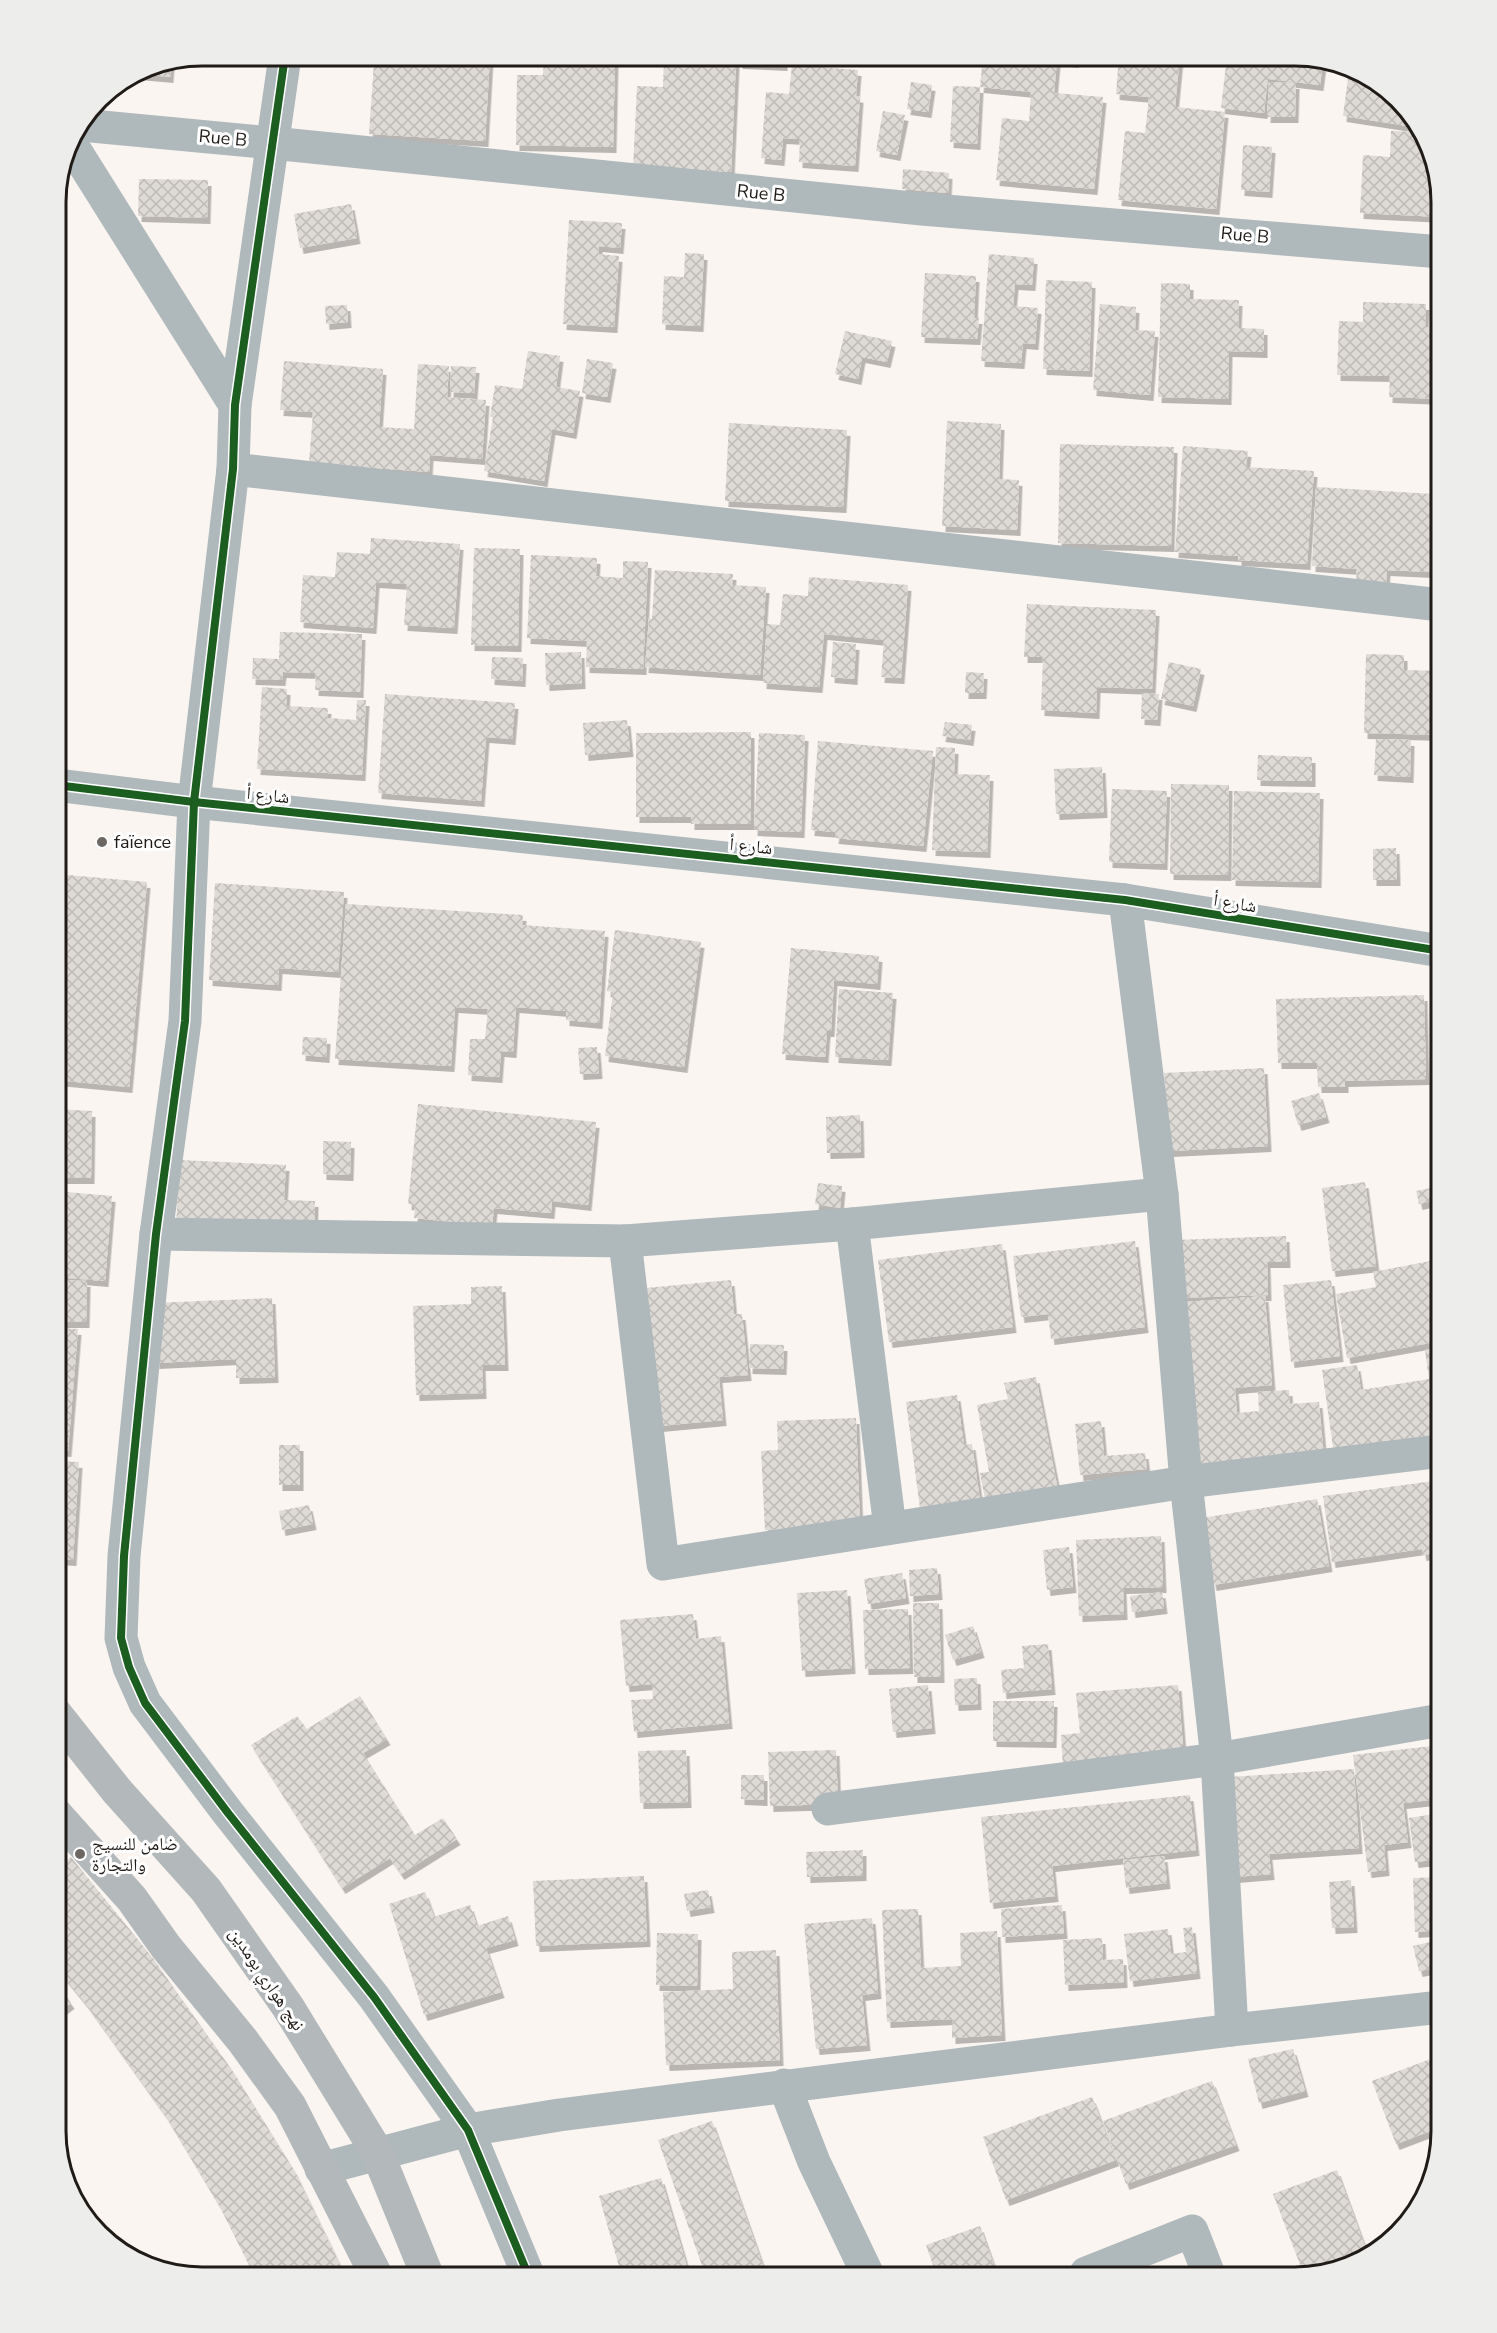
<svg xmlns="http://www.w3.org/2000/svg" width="1497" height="2333" viewBox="0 0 1497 2333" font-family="'Nunito Sans','Noto Naskh Arabic',sans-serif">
<defs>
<pattern id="building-cross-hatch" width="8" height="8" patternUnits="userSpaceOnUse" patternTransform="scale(1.5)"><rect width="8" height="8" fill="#dedad6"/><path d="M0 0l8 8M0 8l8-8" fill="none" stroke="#bebab7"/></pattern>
<filter id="shadow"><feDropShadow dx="3.5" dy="6" stdDeviation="0" flood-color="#0004"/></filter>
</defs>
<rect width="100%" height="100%" fill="#faf5f1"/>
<g fill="url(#building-cross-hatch)" filter="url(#shadow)">
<polygon points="422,56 490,56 485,141 369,134 374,62 422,65"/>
<polygon points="544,56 615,56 613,147 516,145 517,75 543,75"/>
<polygon points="739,56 784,56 784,65 739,63"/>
<polygon points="983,56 1076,56 1075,62 1057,60 1054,93 1103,97 1094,189 996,180 1002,118 1029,121 1031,92 980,87 977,144 950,142 953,86 980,87"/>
<polygon points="1119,56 1180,56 1175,107 1225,112 1216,209 1118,200 1125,131 1145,133 1149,97 1116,94"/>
<polygon points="1227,56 1304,56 1323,62 1320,85 1269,79 1268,76 1264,113 1221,108"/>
<polygon points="664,59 736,61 731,172 633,168 637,86 663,87"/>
<polygon points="171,62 170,77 136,74 147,67"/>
<polygon points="792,65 858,70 856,96 860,97 855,166 799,162 800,139 783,138 781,160 761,158 766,92 789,94"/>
<polygon points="1349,71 1376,80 1415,124 1414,127 1343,116"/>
<polygon points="911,82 932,85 928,112 907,109"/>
<polygon points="1269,82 1296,83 1295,117 1267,117"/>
<polygon points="883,111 905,115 897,155 876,151"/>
<polygon points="1391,131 1422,132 1426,137 1442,202 1441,217 1360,213 1363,155 1390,157"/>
<polygon points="1243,145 1272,147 1269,192 1241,190"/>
<polygon points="903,169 949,173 948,193 902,189"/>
<polygon points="139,179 208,180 207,218 138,216"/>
<polygon points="351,204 357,238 300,248 294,214"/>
<polygon points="569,220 622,223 620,248 599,246 598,254 619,256 614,327 563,324"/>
<polygon points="685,253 704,254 700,326 662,324 664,276 684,277"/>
<polygon points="989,254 1034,258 1032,285 1015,284 1013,306 1038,308 1035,344 1023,343 1021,363 981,361"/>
<polygon points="925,273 976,276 974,318 979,318 977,339 921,337"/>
<polygon points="1046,280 1092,282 1089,371 1043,369"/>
<polygon points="1161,283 1190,284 1190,299 1239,300 1238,328 1264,329 1264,352 1229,351 1228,399 1158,397"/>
<polygon points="1363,302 1426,304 1425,327 1441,327 1441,399 1389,397 1390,376 1337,375 1339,321 1363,322"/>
<polygon points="1100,304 1136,307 1135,330 1155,331 1150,395 1093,390"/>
<polygon points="347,305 348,322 326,324 325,306"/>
<polygon points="845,331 892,341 887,362 862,357 858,379 835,374"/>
<polygon points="528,351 560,356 556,387 580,391 573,433 552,429 544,481 484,471 493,417 490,417 495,385 522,389"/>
<polygon points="587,359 613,363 607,397 582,393"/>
<polygon points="284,361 383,369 379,427 414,429 418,364 449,366 447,397 486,400 482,459 430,455 429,472 309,463 313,412 280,410"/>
<polygon points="451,366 476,367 474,393 450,392"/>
<polygon points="947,421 1001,424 999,479 1019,480 1017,530 942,526"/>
<polygon points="729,423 847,430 843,507 725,501"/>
<polygon points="1060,444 1174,447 1171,546 1058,543"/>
<polygon points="1183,446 1248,451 1246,467 1314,471 1307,564 1238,560 1238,556 1175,552"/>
<polygon points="1316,487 1433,494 1429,572 1387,570 1386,583 1356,581 1357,569 1312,566"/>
<polygon points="371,538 460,544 454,628 404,625 407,584 376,582 373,628 300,622 303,575 335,577 337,552 370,554"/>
<polygon points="474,548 520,549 518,646 471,645"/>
<polygon points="531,555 597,558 596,576 623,578 623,561 648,562 643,669 586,667 587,641 527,638"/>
<polygon points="655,570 733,574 732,585 766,587 760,675 645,667 649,618 652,619"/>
<polygon points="809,577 908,585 901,678 881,677 884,640 824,634 819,687 763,683 767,624 780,625 783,594 808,596"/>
<polygon points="1027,604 1156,610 1152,689 1097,687 1096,713 1041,710 1043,657 1024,657"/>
<polygon points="280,632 362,634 360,692 315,690 316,673 283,672 282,680 252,679 253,658 279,659"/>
<polygon points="833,642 856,644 854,679 831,677"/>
<polygon points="581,652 582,683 546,685 545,653"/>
<polygon points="1366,654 1404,655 1404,670 1441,671 1441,735 1364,733"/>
<polygon points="492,657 523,658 522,681 491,679"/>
<polygon points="1169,662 1201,669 1193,706 1161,699"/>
<polygon points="966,672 984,673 983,693 965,693"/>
<polygon points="262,687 287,689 286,706 328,708 327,718 356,720 357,700 366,700 362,775 257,769"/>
<polygon points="1142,693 1159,694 1157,720 1141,719"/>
<polygon points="385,694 515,703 512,739 486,737 481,801 378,793"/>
<polygon points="627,720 630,751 585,755 583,723"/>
<polygon points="945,722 972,725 970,740 942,736"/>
<polygon points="751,732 751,824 691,824 691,817 636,817 636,733"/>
<polygon points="759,733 805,735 801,832 754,830"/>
<polygon points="1376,739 1411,740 1410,777 1374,775"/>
<polygon points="818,741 933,751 923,846 835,838 836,832 811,830"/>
<polygon points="936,747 955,748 954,774 990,775 987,852 932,850"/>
<polygon points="1258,755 1312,757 1312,781 1257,780"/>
<polygon points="1102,767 1104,812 1056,814 1054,769"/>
<polygon points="1171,784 1229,785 1228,875 1170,874"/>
<polygon points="1112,789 1167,791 1164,864 1109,862"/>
<polygon points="1234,791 1320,793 1318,882 1232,880"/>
<polygon points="1396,848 1397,880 1373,880 1373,849"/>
<polygon points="56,874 147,882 129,1087 56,1080"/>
<polygon points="215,883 344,892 338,972 279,968 278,985 209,980"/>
<polygon points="346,904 523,915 522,925 605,931 599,1023 566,1020 566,1011 516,1007 513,1052 501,1051 499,1077 468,1075 470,1039 485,1039 488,1009 455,1007 451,1066 335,1059"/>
<polygon points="615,930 701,942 684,1067 605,1056 613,992 607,991"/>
<polygon points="791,948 879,956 877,984 834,980 831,1031 827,1031 825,1057 782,1054"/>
<polygon points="839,989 893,993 888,1060 835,1057"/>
<polygon points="1424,995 1426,1079 1345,1081 1345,1087 1318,1087 1317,1063 1278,1063 1276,999"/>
<polygon points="303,1037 327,1038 326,1057 302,1055"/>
<polygon points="597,1047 599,1073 580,1074 578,1048"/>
<polygon points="1264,1068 1268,1146 1169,1151 1164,1073"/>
<polygon points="1319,1093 1326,1117 1298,1125 1291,1101"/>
<polygon points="418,1104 596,1122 588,1205 552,1201 551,1213 494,1208 492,1226 414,1218 415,1205 408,1204"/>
<polygon points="56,1109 92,1111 91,1178 56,1178"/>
<polygon points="860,1115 861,1152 827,1153 826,1117"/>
<polygon points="323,1141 351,1142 350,1175 323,1174"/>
<polygon points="179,1160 286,1165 284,1200 315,1201 314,1236 176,1230"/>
<polygon points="1365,1182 1376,1266 1332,1271 1322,1188"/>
<polygon points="818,1183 842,1186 840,1208 815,1204"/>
<polygon points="1441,1186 1441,1199 1419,1204 1416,1191"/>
<polygon points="56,1191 112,1196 105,1281 56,1277"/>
<polygon points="1286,1236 1287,1262 1267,1262 1268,1295 1177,1298 1175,1240"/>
<polygon points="1135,1241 1145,1327 1051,1339 1048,1314 1021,1317 1013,1256"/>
<polygon points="1002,1244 1013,1327 889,1342 878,1260"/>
<polygon points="1441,1259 1441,1341 1347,1358 1336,1294 1376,1287 1373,1272"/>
<polygon points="56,1280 87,1281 86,1322 56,1322"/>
<polygon points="731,1280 734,1314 742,1314 748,1375 719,1377 723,1420 659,1426 646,1288"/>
<polygon points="1331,1280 1340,1356 1291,1362 1283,1285"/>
<polygon points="502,1286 505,1365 482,1365 483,1393 416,1395 413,1306 471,1304 471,1287"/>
<polygon points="1265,1296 1272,1385 1235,1388 1237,1413 1259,1411 1258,1392 1289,1390 1290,1404 1319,1402 1324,1457 1199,1467 1186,1302"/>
<polygon points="272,1298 275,1377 236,1378 236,1359 156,1363 154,1303"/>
<polygon points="56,1328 78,1329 68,1451 56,1450"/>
<polygon points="750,1344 784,1345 783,1369 749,1368"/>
<polygon points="1441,1348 1441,1438 1334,1454 1322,1370 1357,1365 1361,1390 1429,1379 1425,1350"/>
<polygon points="1036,1377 1058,1490 986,1504 980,1473 989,1472 977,1405 1008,1399 1004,1383"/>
<polygon points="957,1395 964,1445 972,1444 981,1507 921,1516 906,1402"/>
<polygon points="856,1418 860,1526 765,1530 761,1451 778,1450 777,1421"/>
<polygon points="1101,1421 1104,1456 1145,1453 1147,1469 1080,1475 1075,1424"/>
<rect x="279" y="1445" width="21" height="40"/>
<polygon points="56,1461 79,1462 73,1560 56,1559"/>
<polygon points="1441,1480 1441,1552 1423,1555 1422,1549 1332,1562 1323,1496"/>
<polygon points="1317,1499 1329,1566 1213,1585 1202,1518"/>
<polygon points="309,1505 313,1524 282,1530 279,1511"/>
<polygon points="1161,1536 1163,1587 1123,1588 1124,1614 1079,1616 1076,1540"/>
<polygon points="1069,1547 1073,1587 1047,1590 1043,1550"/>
<polygon points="937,1568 939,1594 910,1596 909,1570"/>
<polygon points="902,1573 906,1598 868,1604 864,1579"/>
<polygon points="847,1590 852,1668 802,1671 797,1593"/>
<polygon points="1162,1592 1164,1608 1132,1612 1130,1596"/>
<polygon points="913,1603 939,1603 941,1677 914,1677"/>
<polygon points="908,1609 910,1668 865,1669 863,1610"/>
<polygon points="693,1614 696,1639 721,1636 729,1723 634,1732 631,1700 653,1699 652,1684 626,1686 620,1620"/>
<polygon points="973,1626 981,1652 953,1660 945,1635"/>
<polygon points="1048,1644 1052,1689 1003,1693 1001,1670 1024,1668 1022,1646"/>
<polygon points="977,1678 978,1704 955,1705 954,1679"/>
<polygon points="928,1685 932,1728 893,1732 889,1689"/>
<polygon points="1178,1685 1184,1759 1063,1769 1061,1735 1080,1733 1076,1693"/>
<polygon points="360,1696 387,1739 363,1753 415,1835 443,1818 457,1839 401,1874 390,1858 342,1888 251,1745 297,1716 307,1729"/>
<polygon points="993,1701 1054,1701 1053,1742 993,1741"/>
<polygon points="1441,1745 1441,1799 1403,1803 1408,1842 1384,1845 1386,1870 1368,1872 1353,1755"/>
<polygon points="686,1750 688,1802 640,1803 638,1751"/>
<polygon points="836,1750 838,1804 770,1806 768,1752"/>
<polygon points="1354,1769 1359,1848 1269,1854 1271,1874 1235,1877 1229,1777"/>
<polygon points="741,1775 764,1775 764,1800 741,1799"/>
<polygon points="1190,1795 1196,1850 1052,1866 1055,1896 990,1903 981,1817"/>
<polygon points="1441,1813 1441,1859 1415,1862 1409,1818"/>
<polygon points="863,1850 863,1875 807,1877 806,1852"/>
<polygon points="1164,1856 1167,1883 1126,1888 1123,1860"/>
<polygon points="71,1857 152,1957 232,2070 294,2170 346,2277 255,2277 220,2207 165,2115 86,2004 56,1967 56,1870"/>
<polygon points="644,1876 647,1941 536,1946 533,1881"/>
<polygon points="1441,1877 1441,1930 1415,1932 1413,1878"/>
<polygon points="1351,1880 1354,1927 1332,1928 1329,1882"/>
<polygon points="708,1890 711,1907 687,1911 684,1894"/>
<polygon points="425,1892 434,1917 470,1905 477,1926 508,1916 515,1940 486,1948 501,1992 424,2015 389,1904"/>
<polygon points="1062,1905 1064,1933 1002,1937 1001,1909"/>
<polygon points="918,1909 921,1968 961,1966 960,1933 997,1931 1002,2035 952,2038 952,2019 887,2022 882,1910"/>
<polygon points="872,1918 878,1993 862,1995 867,2045 816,2049 804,1924"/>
<polygon points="1192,1927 1197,1973 1130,1981 1124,1934 1168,1929 1171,1954 1186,1952 1183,1928"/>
<polygon points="657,1933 698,1934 697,1986 656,1985"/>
<polygon points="1102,1938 1103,1960 1123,1959 1124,1982 1065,1985 1063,1940"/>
<polygon points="1430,1942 1435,1968 1419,1971 1413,1946"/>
<polygon points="776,1950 780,2060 666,2065 663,1992 733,1989 732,1952"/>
<polygon points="56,1981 71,2003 56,2014"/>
<polygon points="1293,2049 1305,2091 1259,2103 1248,2059"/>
<polygon points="1441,2055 1441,2127 1396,2144 1372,2081"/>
<polygon points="1212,2081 1236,2145 1126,2184 1103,2121"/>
<polygon points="1092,2097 1116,2160 1006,2200 983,2137"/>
<polygon points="712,2121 767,2277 706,2277 658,2140"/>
<polygon points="1337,2170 1368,2255 1360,2262 1304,2275 1273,2194"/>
<polygon points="661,2178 690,2277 622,2277 599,2196"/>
<polygon points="980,2226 998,2277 937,2277 926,2245"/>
</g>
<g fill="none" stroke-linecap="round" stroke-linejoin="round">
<g stroke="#afb8bb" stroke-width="33">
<polyline points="285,56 235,405 233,469 194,802 185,1021 156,1234 124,1556 121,1638 129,1667 145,1703 228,1813 374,1997 468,2130 529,2277"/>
<polyline points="81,125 272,143 922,209 1441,252"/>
<polyline points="70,142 235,405"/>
<polyline points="233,469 1441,605"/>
<polyline points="56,785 194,802 1125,900 1441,951"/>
<polyline points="1125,900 1162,1194 1186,1482 1217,1759 1232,2030"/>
<polyline points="852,1224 890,1528"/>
<polyline points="156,1234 625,1241 852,1224 1162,1194"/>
<polyline points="625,1241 663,1564 1186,1482 1441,1451"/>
<polyline points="828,1809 1217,1759 1441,1720"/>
<polyline points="784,2085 814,2162 869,2277"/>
<polyline points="321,2169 468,2130 559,2115 1232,2030 1441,2007"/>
<polyline points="1088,2277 1086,2273 1192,2231 1210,2277"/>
</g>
<g stroke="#b3b9bb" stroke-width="33">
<polyline points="56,1714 117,1791 206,1890 288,2007 377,2152 428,2277"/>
<polyline points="56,1814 132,1899 166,1947 243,2041 290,2106 377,2277"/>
</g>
<g stroke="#fff" stroke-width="11">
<g id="cycleway">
<polyline points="285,56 235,405 233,469 194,802 185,1021 156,1234 124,1556 121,1638 129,1667 145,1703 228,1813 374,1997 468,2130 529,2277"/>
<polyline points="56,785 194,802 1125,900 1441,951"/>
</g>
</g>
<use href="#cycleway" stroke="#1b5e20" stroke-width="8"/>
</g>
<g fill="#6c6763" stroke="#fff" stroke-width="2">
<circle cx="102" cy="842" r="6"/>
<circle cx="80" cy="1854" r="6"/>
</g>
<g text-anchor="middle" stroke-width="6" stroke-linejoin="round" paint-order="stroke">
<g font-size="18" fill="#201b17" stroke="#fff">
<text transform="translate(223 138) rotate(5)" y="6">Rue B</text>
<text transform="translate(761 193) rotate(6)" y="6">Rue B</text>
<text transform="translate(1245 235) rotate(5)" y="6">Rue B</text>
<text transform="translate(268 795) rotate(6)" y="6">شارع أ</text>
<text transform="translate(751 846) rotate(6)" y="6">شارع أ</text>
<text transform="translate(1235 903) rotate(9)" y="6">شارع أ</text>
<text transform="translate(267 1979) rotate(56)" y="6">نهج هواري بومدين</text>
</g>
<g font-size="18" fill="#201b17" stroke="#fff" text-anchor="start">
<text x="114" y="848">faïence</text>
<text x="92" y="1850">ضامن للنسيج<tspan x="92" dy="21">والتجارة</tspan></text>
</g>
</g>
<path d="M0 0H1497V2333H0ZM202 66H1295A136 136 0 0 1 1431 202V2131A136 136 0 0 1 1295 2267H202A136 136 0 0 1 66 2131V202A136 136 0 0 1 202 66Z" fill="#ededec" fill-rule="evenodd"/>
<path fill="none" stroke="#201b17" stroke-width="3" d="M202 66H1295A136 136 0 0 1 1431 202V2131A136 136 0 0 1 1295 2267H202A136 136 0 0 1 66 2131V202A136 136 0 0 1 202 66Z"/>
</svg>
